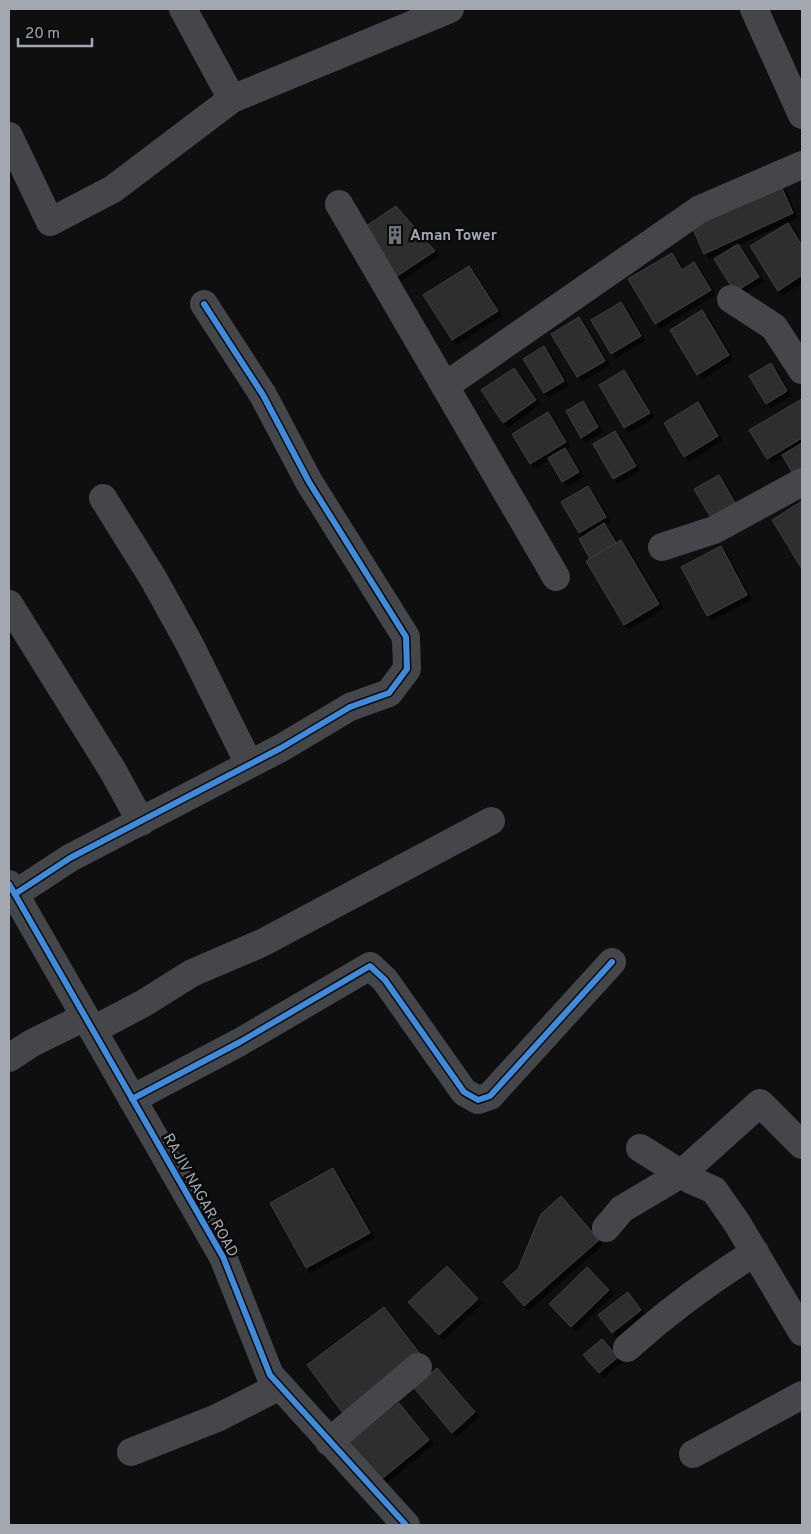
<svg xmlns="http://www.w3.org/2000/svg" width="811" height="1534" viewBox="0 0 811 1534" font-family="Overpass,sans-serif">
<defs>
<filter id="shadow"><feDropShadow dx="4.5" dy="4.5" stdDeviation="0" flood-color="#0009"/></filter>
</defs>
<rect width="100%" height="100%" fill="#0f0f10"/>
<g fill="#2d2d2e" stroke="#3f4043" filter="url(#shadow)">
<polygon points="781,186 793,213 704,254 692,227"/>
<polygon points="396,206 435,251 397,276 366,226"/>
<polygon points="788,223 802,246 802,275 778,291 750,246"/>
<polygon points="738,244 759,277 735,292 714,259"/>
<polygon points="672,253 682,270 694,262 711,290 655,324 628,279"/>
<polygon points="469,266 498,311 452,340 423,295"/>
<polygon points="621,302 641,336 611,354 591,320"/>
<polygon points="702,310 729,355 697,375 670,330"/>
<polygon points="579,317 605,361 577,377 551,334"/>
<polygon points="544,346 564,381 544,393 523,359"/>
<polygon points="771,363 787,391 766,404 749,376"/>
<polygon points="514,368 536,400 503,423 481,390"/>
<polygon points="624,370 650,413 624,428 599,385"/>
<polygon points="802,399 802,438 767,459 749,430"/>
<polygon points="583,401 598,427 581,438 566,411"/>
<polygon points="698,402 718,436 684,457 664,423"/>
<polygon points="548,412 566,442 530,464 512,434"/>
<polygon points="615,431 636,466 613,479 593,444"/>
<polygon points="802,443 802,475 796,479 782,455"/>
<polygon points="565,448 579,472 562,482 548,458"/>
<polygon points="719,475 738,508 714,523 694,489"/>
<polygon points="588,486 606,517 579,533 561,502"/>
<polygon points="802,501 802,569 772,520"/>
<polygon points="604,523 616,543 590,559 579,539"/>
<polygon points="621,540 659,604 624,625 586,561"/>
<polygon points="721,546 747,595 707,616 681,567"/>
<polygon points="333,1168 370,1233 306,1268 270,1203"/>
<polygon points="561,1196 599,1240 524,1306 503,1282 518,1269 541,1214"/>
<polygon points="447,1266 478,1299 439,1335 408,1302"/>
<polygon points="587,1267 609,1290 571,1327 549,1304"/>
<polygon points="628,1292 641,1310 612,1333 598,1315"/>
<polygon points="384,1307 420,1354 342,1412 307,1365"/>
<polygon points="602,1339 618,1357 599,1373 583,1355"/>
<polygon points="437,1368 475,1412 452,1433 414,1388"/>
<polygon points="399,1403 429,1440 378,1482 348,1445"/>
</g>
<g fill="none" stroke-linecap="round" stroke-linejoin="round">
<g stroke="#444649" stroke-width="28">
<polyline points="183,9 232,99"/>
<polyline points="754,9 802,115"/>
<polyline points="9,136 50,222 113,189 232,99 450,9"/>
<polyline points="339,204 556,577"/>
<polyline points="731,299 774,327 802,370"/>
<polyline points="445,386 700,209 802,165"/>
<polyline points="103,498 153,578 190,645 249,764"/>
<polyline points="662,547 714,530 802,482"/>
<polyline points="9,604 113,771 141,822"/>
<polyline points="9,884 223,1257 270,1375 406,1525"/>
<polyline points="15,894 70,858 281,748 350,707 389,693 407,669 406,637 309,482 263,395 204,304"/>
<polyline points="93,1030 144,1003 192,973 262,943 491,821"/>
<polyline points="9,1058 32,1043 85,1017"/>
<polyline points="132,1099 240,1042 370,966 385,980 464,1092 478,1100 490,1096 612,962"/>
<polyline points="640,1148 693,1181 714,1190 737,1223 802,1332"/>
<polyline points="606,1228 622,1209 681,1174 760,1103 802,1145"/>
<path d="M627 1348C667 1312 709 1281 755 1252"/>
<polyline points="329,1442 418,1367"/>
<polyline points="131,1452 217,1418 280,1386"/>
<polyline points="693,1454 802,1395"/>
</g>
<g stroke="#0a0a0b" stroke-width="9">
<g id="cycleway">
<polyline points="9,884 223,1257 270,1375 406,1525"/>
<polyline points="15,894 70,858 281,748 350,707 389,693 407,669 406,637 309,482 263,395 204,304"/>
<polyline points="132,1099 240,1042 370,966 385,980 464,1092 478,1100 490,1096 612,962"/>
</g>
</g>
<use href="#cycleway" stroke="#408adc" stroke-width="6"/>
</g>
<defs>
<g id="building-bare" transform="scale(1.5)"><path d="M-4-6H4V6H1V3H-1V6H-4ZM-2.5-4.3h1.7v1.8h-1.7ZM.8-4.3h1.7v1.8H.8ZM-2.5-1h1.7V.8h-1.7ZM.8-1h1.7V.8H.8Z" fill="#6f7278" stroke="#0a0a0b" stroke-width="2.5" paint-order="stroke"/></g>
</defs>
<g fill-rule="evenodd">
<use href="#building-bare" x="395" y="235"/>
</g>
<g text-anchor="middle" stroke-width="5" stroke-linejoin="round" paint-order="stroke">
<g font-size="15" font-weight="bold" fill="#a2a7b0" stroke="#0a0a0b" text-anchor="start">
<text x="410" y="240">Aman Tower</text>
</g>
<g font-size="15" fill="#a2a7b0" stroke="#0a0a0b">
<text transform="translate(201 1195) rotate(61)" y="5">RAJIV NAGAR ROAD</text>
</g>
</g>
<rect width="811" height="1534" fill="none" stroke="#a2a7b0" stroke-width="20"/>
<path d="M18 38v8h74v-8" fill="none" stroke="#a2a7b0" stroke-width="2.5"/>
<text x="25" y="38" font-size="15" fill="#a2a7b0" stroke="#0a0a0b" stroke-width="4" paint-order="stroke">20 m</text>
</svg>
